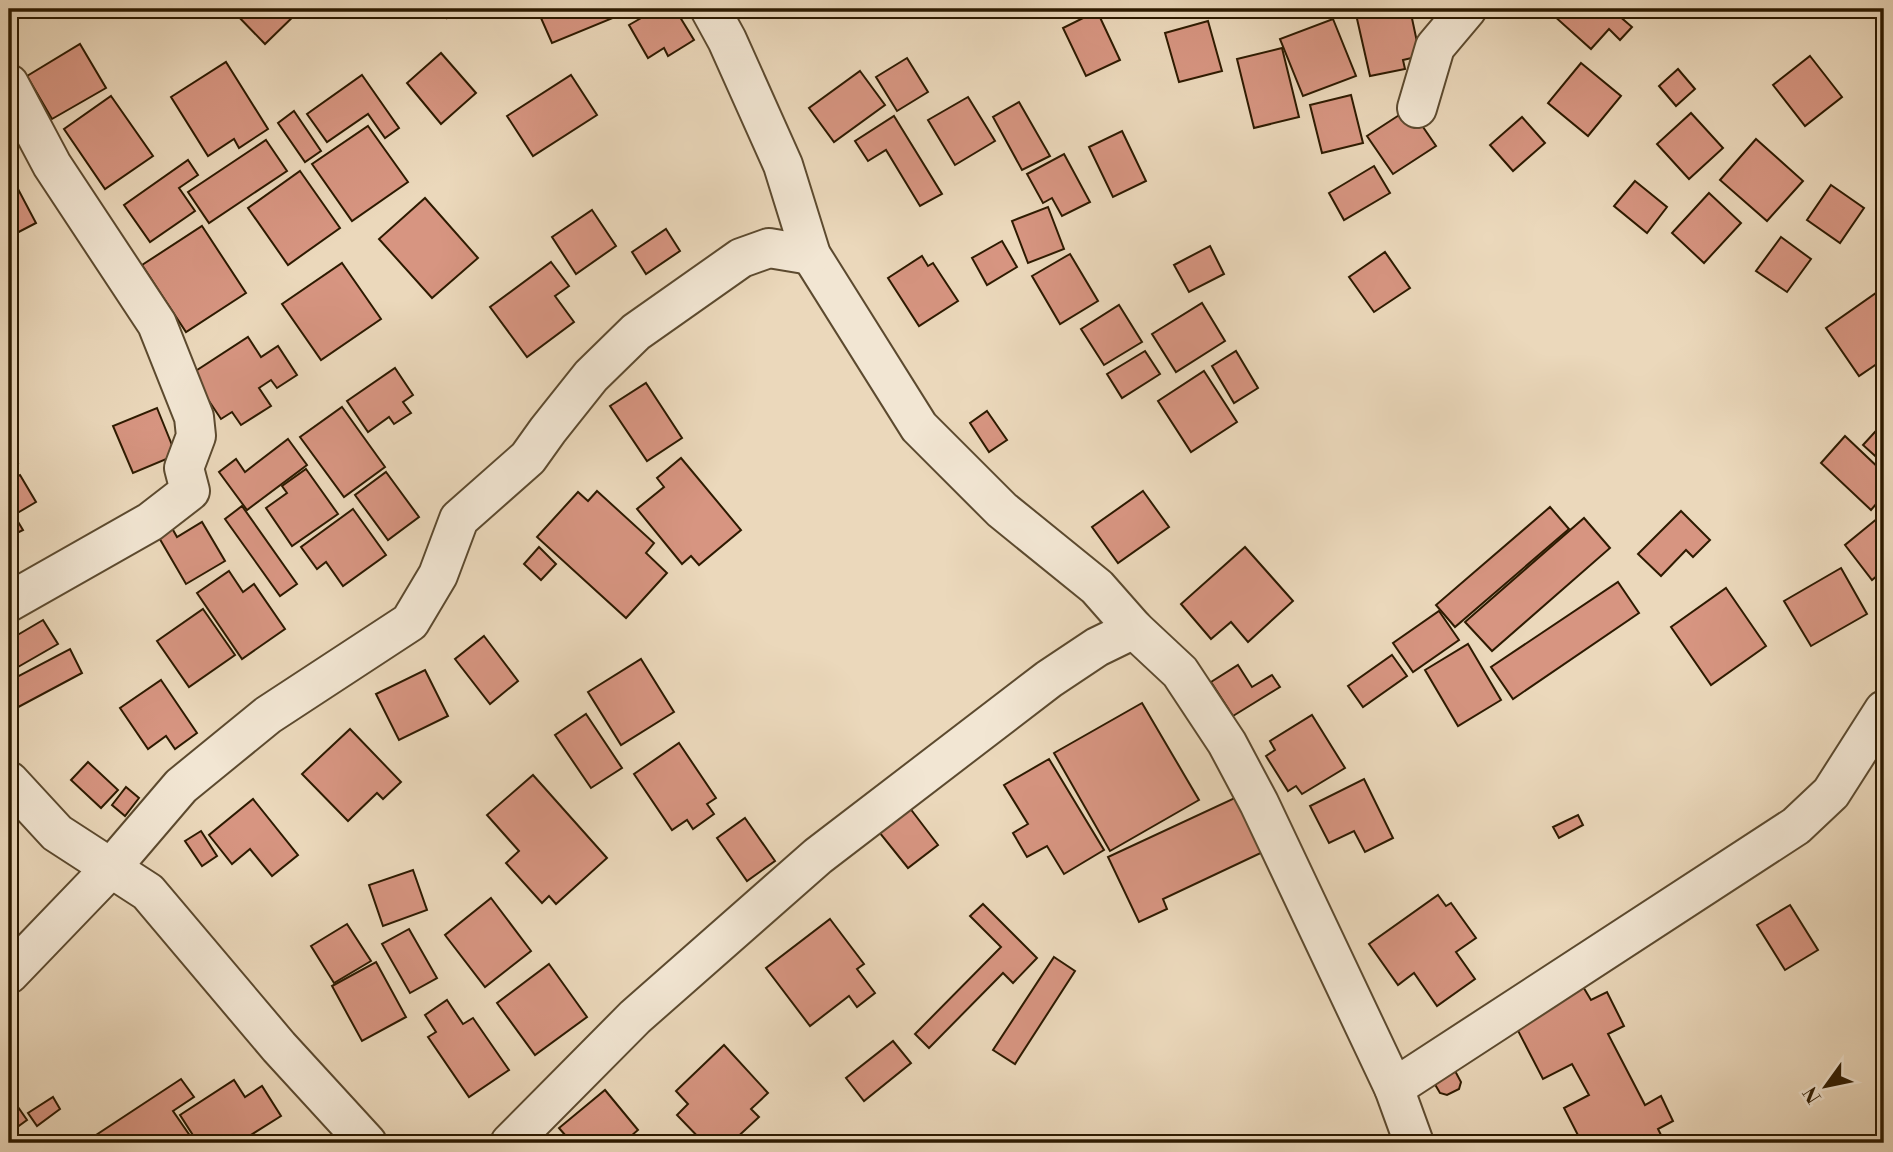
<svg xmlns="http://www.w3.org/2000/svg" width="1893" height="1152" viewBox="0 0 1893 1152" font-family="'Libre Bodoni',serif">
<rect width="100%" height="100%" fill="#ebd8bb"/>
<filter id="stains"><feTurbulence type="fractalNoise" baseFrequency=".00286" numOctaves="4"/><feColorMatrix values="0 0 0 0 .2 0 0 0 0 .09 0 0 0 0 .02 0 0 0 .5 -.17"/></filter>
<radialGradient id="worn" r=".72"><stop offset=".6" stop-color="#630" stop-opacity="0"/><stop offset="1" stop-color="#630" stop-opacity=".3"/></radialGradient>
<g fill="#d79581" stroke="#2d1a00" stroke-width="2">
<polygon points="231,9 301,9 265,44"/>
<polygon points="443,9 464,9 447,18"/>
<polygon points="537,9 624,9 625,13 552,43"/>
<polygon points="657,9 675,9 694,40 668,56 664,48 648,58 629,25"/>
<polygon points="1360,9 1410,9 1420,56 1403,60 1405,69 1370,76 1355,10"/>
<polygon points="1558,9 1621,9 1617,14 1632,27 1620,40 1609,29 1591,49 1553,15"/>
<polygon points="1097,11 1120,60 1086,76 1063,28"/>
<polygon points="1333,19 1356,76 1303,96 1280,39"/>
<polygon points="1208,21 1222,71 1179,82 1165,33"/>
<polygon points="80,44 106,88 52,119 27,76"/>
<polygon points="1282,48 1299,117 1254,128 1237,59"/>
<polygon points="441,53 476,93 441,124 407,83"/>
<polygon points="1810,56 1842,97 1805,126 1773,85"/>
<polygon points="907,58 928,92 897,111 876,77"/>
<polygon points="226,62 268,129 239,148 234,139 208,156 171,97"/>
<polygon points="1581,63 1621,96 1588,136 1548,103"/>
<polygon points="1678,69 1695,89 1676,106 1659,86"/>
<polygon points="860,71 885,105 834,142 809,108"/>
<polygon points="362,75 399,128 385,138 368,114 327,142 307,114"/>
<polygon points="571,75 597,115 533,156 507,116"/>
<polygon points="1351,95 1363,143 1322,153 1310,105"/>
<polygon points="111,96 153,156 105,189 64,129"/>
<polygon points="968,97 995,141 955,165 928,120"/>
<polygon points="1019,102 1050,156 1022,170 993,117"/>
<polygon points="1410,108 1436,146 1393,174 1367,136"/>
<polygon points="294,111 321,151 305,162 278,123"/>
<polygon points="1691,113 1723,148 1689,179 1657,144"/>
<polygon points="894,116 942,194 920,206 886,150 868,161 855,141"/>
<polygon points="1522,117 1545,143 1513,171 1490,145"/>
<polygon points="368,126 408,182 352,221 312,164"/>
<polygon points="1122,131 1146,181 1113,197 1089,147"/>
<polygon points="1756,139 1803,181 1767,221 1720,180"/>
<polygon points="266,140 287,171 209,223 188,192"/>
<polygon points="1064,154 1090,202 1062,216 1052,198 1043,203 1027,174"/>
<polygon points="188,160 198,175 179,188 195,211 150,242 124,205"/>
<polygon points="1374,166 1390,193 1344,220 1329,193"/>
<polygon points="300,171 340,228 288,265 248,208"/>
<polygon points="9,172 36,223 9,237"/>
<polygon points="1635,181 1667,207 1647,233 1614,206"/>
<polygon points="1831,185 1864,208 1840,243 1807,220"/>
<polygon points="1709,193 1741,223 1704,263 1672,233"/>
<polygon points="425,198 478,258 432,298 379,239"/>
<polygon points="1048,207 1064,249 1028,263 1012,221"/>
<polygon points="592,210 616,246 576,274 552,237"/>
<polygon points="202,226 246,293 186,332 142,265"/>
<polygon points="666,229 680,251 646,274 632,252"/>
<polygon points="1781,237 1811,259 1787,292 1756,271"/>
<polygon points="1002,241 1017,267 987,285 972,258"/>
<polygon points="1210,246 1224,274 1189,292 1174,265"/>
<polygon points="1385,252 1410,288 1374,312 1349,277"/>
<polygon points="1070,254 1098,301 1060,324 1032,276"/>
<polygon points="922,256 928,266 933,263 958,301 919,326 888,278"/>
<polygon points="551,262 569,286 555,296 574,322 527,357 490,307"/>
<polygon points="342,263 381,319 321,360 282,304"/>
<polygon points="1876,293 1884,304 1884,359 1859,376 1826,328"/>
<polygon points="1202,303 1225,341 1176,372 1152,334"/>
<polygon points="1119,305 1142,342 1104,365 1081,329"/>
<polygon points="248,337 261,357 278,346 297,375 277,388 271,380 259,388 271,406 241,425 232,412 221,419 191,374"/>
<polygon points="1145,351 1160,374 1122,398 1107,374"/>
<polygon points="1236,351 1258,388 1234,403 1212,366"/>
<polygon points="395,368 413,395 403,402 411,413 394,424 389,417 368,432 347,401"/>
<polygon points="1204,371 1237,422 1191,452 1158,401"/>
<polygon points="646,383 682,438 647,461 610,406"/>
<polygon points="342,407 385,467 344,497 300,437"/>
<polygon points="157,408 176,455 133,473 113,426"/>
<polygon points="987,411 1007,440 989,452 970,423"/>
<polygon points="1884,422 1884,464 1863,445"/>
<polygon points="1845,436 1884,473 1884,495 1871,510 1821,463"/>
<polygon points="288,439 307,465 247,510 219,472 236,459 245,472"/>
<polygon points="9,443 18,463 9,467"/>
<polygon points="681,458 741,530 699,565 691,556 682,564 637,509 664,487 657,478"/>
<polygon points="306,469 338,514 292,546 266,508 287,493 282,486"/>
<polygon points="386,472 419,517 388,540 355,495"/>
<polygon points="20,475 36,502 14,515 23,530 9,537 9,481"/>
<polygon points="597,491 654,543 646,553 667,573 626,618 537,537 578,492 588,501"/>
<polygon points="1143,491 1169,527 1118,563 1092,527"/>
<polygon points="242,506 297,584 280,596 225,519"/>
<polygon points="1550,507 1569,529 1455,627 1436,605"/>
<polygon points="353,509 386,555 343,586 326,562 317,569 301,547"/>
<polygon points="1681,511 1710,540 1693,557 1686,550 1661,576 1638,554"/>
<polygon points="1884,513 1884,570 1872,580 1845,545"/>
<polygon points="1584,518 1610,548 1492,651 1465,622"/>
<polygon points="168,521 177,537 202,522 225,561 186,584 154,529"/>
<polygon points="539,547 556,564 541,580 524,564"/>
<polygon points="1245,547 1293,601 1248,642 1231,622 1211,639 1181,604"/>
<polygon points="1841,568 1867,614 1811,646 1784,601"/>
<polygon points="229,571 243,592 254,584 285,629 242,659 197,593"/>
<polygon points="1618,582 1639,613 1513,699 1491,667"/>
<polygon points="1726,588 1766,646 1711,685 1671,627"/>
<polygon points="203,609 235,655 189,687 157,641"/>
<polygon points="1439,611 1459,640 1413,672 1393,643"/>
<polygon points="43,620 58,644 11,671 9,668 9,640"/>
<polygon points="484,636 518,681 490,704 455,659"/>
<polygon points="1468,644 1501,700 1458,726 1425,670"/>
<polygon points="70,649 82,673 9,712 9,681"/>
<polygon points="1392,655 1407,676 1363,707 1348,686"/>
<polygon points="641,659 674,712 621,745 588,692"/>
<polygon points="1238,665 1252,687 1272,675 1280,687 1233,716 1211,682"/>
<polygon points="425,670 448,716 399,740 376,694"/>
<polygon points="161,680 197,733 175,749 166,736 148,749 120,708"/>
<polygon points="1142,703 1199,800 1110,851 1054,753"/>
<polygon points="586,714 622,768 591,788 555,735"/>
<polygon points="1312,715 1345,768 1302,794 1296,786 1288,791 1266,756 1275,750 1270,741"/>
<polygon points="350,729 401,782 383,799 377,793 348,821 302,774"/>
<polygon points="679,743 716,798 707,804 714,814 693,829 687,820 672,830 634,774"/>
<polygon points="1049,759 1104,850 1064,874 1047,846 1027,857 1013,833 1028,824 1004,785"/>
<polygon points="88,762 118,790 101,808 71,780"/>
<polygon points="533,775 607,858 556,904 549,896 542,903 506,863 519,851 487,815"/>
<polygon points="1364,779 1393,838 1365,852 1354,831 1329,843 1310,806"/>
<polygon points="126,787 139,798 125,816 112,805"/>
<polygon points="1239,796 1265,851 1163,899 1167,909 1139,922 1108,857"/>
<polygon points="253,799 298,855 272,876 250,849 232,864 209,835"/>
<polygon points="906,803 938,845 908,868 875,827"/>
<polygon points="1578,815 1583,825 1559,838 1553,827"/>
<polygon points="745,818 775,861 747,881 717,838"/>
<polygon points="201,831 217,856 202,866 185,841"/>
<polygon points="413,870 427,910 383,926 369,885"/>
<polygon points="1438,895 1446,906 1451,903 1476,938 1456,952 1475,979 1437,1006 1414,973 1398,985 1369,944"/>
<polygon points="491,898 531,951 485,987 445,935"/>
<polygon points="983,904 1037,958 1013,983 1003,973 929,1048 915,1034 1001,947 970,916"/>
<polygon points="1790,905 1818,950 1785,970 1757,925"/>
<polygon points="830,919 864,964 857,969 875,993 857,1007 849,996 810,1026 766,968"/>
<polygon points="347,924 371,961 334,983 311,946"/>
<polygon points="409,929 437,978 410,993 382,944"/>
<polygon points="1054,957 1075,971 1015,1064 993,1050"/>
<polygon points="376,962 406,1017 362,1041 332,986"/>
<polygon points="549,964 587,1017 535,1055 497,1003"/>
<polygon points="1582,985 1591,1000 1607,992 1624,1026 1608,1034 1645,1105 1661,1096 1673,1121 1658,1129 1665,1143 1582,1143 1564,1108 1589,1095 1572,1064 1543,1079 1513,1021"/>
<polygon points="447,1000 463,1024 473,1018 509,1070 469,1097 428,1037 436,1032 425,1015"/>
<polygon points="893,1041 911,1063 864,1101 846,1078"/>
<polygon points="724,1045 768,1093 751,1109 759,1117 731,1143 704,1143 677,1115 688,1104 676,1091"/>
<polygon points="1454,1069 1461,1082 1459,1089 1447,1095 1440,1093 1433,1081"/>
<polygon points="181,1079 194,1097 173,1111 195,1143 93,1143 90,1139"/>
<polygon points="234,1080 245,1097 262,1086 281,1116 238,1143 198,1143 180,1115"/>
<polygon points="605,1090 638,1130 623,1143 572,1143 559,1128"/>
<polygon points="9,1094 27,1120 9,1133"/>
<polygon points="53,1097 60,1109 37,1126 28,1113"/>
</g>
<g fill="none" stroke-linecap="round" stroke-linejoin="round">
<g stroke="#5c4a2f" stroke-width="42">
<g id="minor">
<polyline points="710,9 727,40 783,165 811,255 919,427 1002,510 1097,587 1134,629 1180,672 1227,743 1259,803 1394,1088"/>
<polyline points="9,84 52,165 157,324 194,417 196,436 184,468 190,491 150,522 9,602"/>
<polyline points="1417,108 1435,47 1467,9"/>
<polyline points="9,781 57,833 148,892 279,1047 367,1143"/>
<polyline points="9,974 110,869 181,786 268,715 410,622 438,575 459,519 528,458 548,430 591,376 636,332 741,258 769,248 811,255"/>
<polyline points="510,1143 635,1017 818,856 1049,679 1097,647 1134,629"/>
<polyline points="1414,1143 1394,1088 1796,826 1831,793 1884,710"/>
</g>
</g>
<use href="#minor" stroke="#f2e6d3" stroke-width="38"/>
</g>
<rect width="1893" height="1152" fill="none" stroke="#ebd8bb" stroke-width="35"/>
<rect x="10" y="10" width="1872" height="1131" fill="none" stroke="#2d1a00" stroke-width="3.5"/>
<rect x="18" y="18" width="1858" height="1117" fill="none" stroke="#2d1a00" stroke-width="2"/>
<g transform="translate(1826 1086) rotate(237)" stroke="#f2e6d3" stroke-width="5" paint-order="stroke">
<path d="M0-5L12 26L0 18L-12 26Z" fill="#2d1a00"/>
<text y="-10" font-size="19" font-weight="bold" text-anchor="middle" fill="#2d1a00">N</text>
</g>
<rect width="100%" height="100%" filter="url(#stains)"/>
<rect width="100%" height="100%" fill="url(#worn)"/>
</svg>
